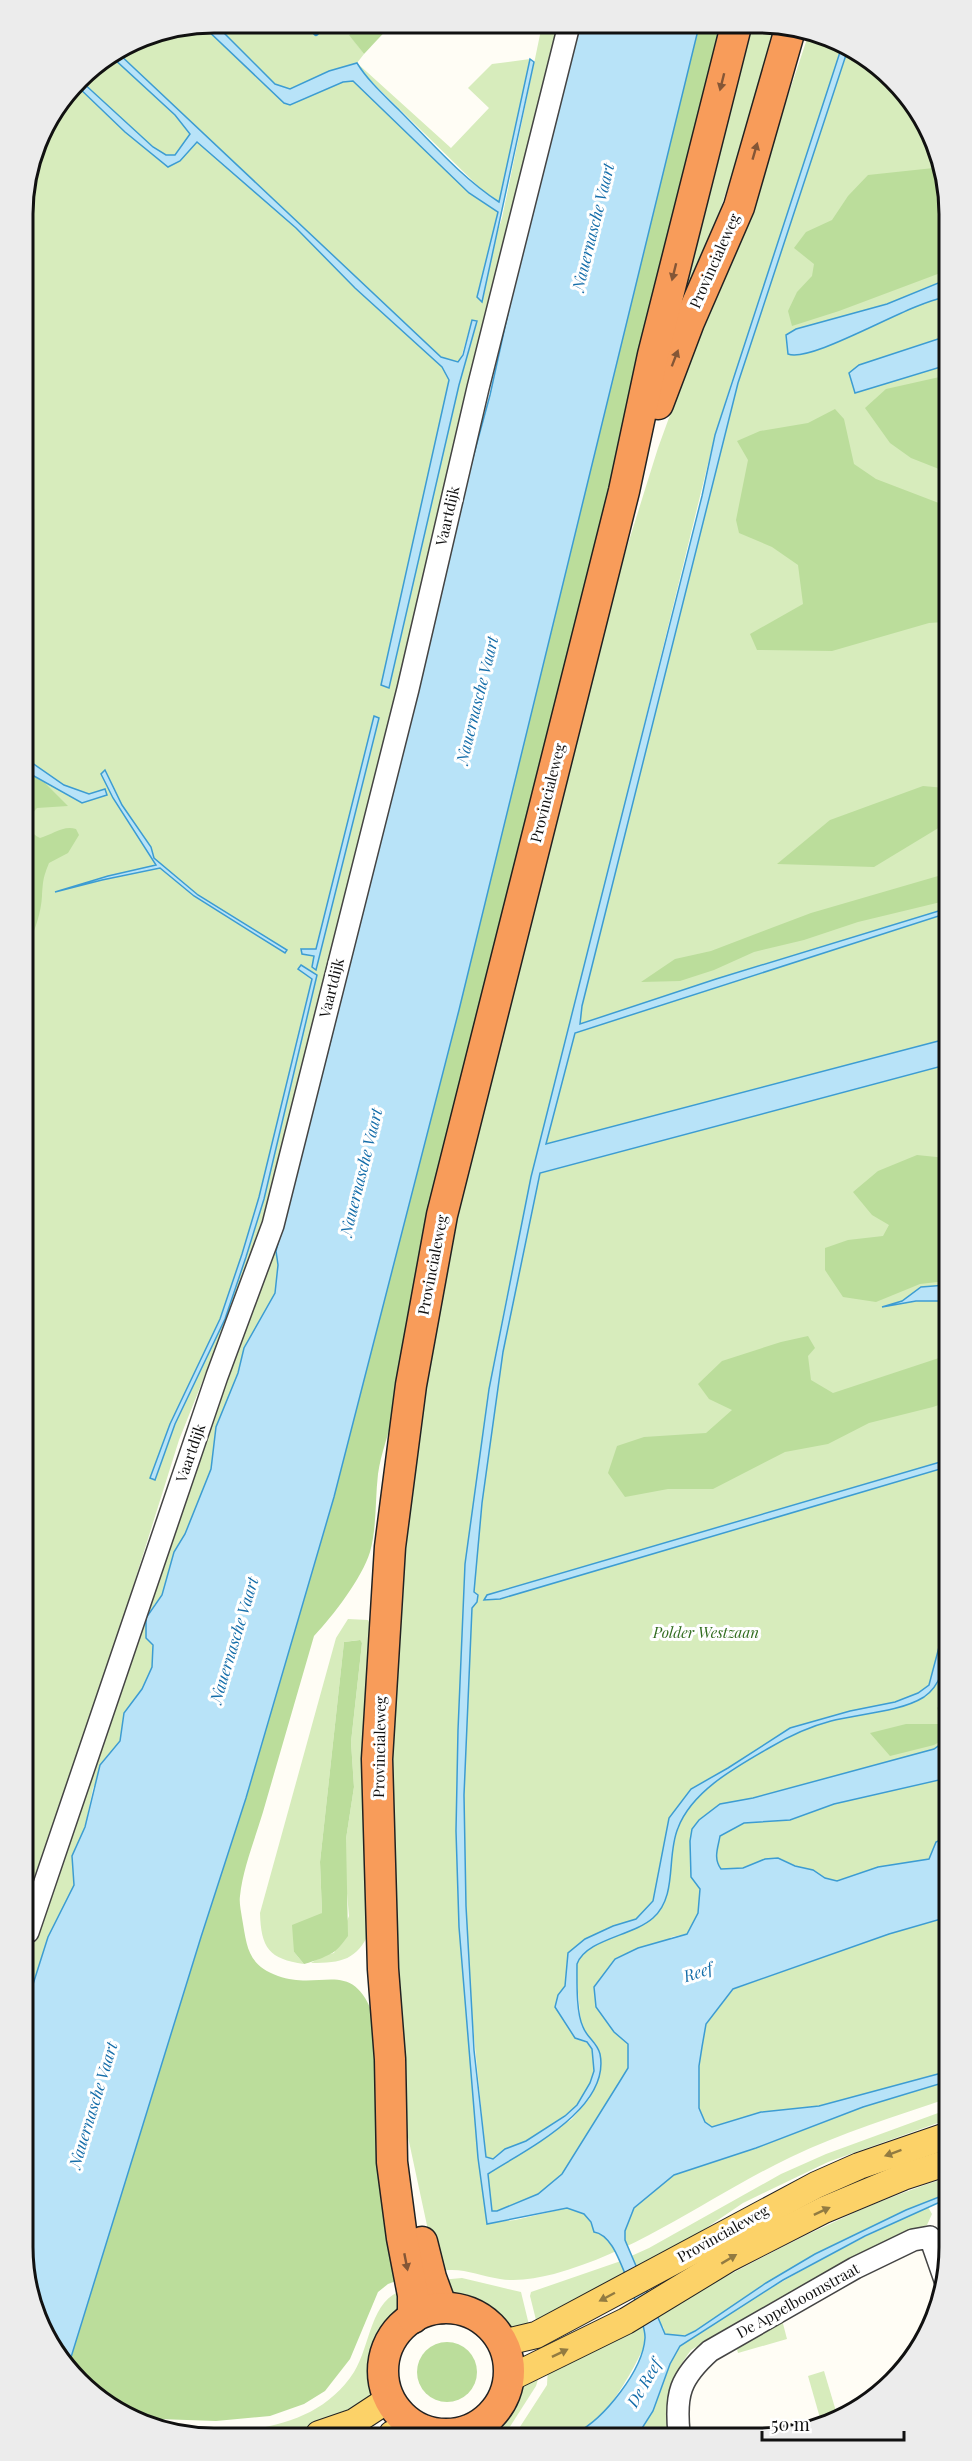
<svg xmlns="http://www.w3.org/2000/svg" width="972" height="2461" viewBox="0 0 972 2461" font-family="'Playfair Display',serif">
<rect width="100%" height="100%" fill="#fffdf5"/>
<g fill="#d7ecbc" fill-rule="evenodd">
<polygon points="214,23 358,23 349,34 364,54 357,63 451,148 489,108 468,88 492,64 530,59 499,202 482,190 364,74 357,63 329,71 290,89 275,84"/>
<path d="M204 24 279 97 345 70 498 212 477 296 502 218 542 25H561L267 1220 179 1440 28 1921V1841L33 1828 28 1826 23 201 42 130 88 70 141 37ZM472 320 477 321 459 385 389 688 456 375ZM374 716 379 718 316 970 312 967 315 955ZM317 975 264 1199 246 1257 225 1319 175 1424 154 1480 150 1478C173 1425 199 1373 220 1319 263 1210 283 1092 312 979Z"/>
<polygon points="742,26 778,26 751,117 720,210 684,297 725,135"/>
<path d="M809 33 884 70 924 118 943 165 948 1836 936 1843 929 1859 837 1881 825 1879 698 1913 687 1934 671 1937 614 2032 628 2044V2068L562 2174 538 2194 497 2211H492L487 2174 572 2119 590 2098 600 2067 596 2044 587 2036 581 2025 577 1981C564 1987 559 1992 555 2007L575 2038 587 2043 592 2049 594 2071 590 2083 577 2105 565 2116 526 2141 505 2149 493 2159 486 2158 472 2016 478 2158 487 2223 515 2220 567 2208 584 2214 591 2222 594 2232 625 2231 634 2208 674 2175 756 2148 863 2107 949 2081V2098C896 2116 841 2133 791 2157 711 2195 640 2251 554 2274 536 2278 518 2282 500 2279 477 2276 461 2266 437 2272L408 2137 394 1973 390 1739 401 1558 435 1307 535 895 547 862 559 815 573 731 612 595 658 448 711 302 748 215ZM734 374 633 770 715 435ZM508 1291 471 1551 458 1897 456 1831 458 1730 465 1564 489 1389Z"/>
<polygon points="276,1251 278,1265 275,1293 244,1348 238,1373 216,1427 211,1469 185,1534 174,1552 162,1595 154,1605 152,1667 142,1689 124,1713 120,1741 93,1788 85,1827 72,1856 74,1885 28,2000 28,1959 133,1637 268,1267"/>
<path d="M348 1619 368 1620 373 1630 370 1931C357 1960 342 1963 311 1963L324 1955 334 1953 349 1916 346 1882V1839L354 1787 351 1742 362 1643 359 1640 344 1642 320 1862 322 1913 294 1952 304 1964C269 1959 261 1948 260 1913L336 1638Z"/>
<polygon points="948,1917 949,2071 819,2106 761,2112 712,2127 705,2122 699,2108 699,2066 702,2047 706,2024 734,1989 889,1934"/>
<polygon points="949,2109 949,2119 828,2162 743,2203 656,2262 537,2324 530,2296 531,2292 618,2262 649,2248 781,2174 826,2154"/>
<path d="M949 2177V2193C886 2218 824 2247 766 2283 740 2299 716 2319 689 2334L681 2336 665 2334 663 2326C656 2334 646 2342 642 2351 631 2374 603 2425 576 2433 563 2437 531 2433 516 2433L547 2385 548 2366C581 2350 614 2334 647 2318 746 2267 842 2210 949 2177Z"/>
<path d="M928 2207 932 2214 927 2225 844 2262 691 2350C668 2381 668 2396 671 2433H639L653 2411 670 2364 680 2346C760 2292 840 2246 928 2207Z"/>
<polygon points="462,2278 521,2292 530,2329 515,2331 504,2328 484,2312 451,2295 440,2280"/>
<path d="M404 2290 403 2310 388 2330 380 2348 373 2390 367 2401 358 2408 315 2427 281 2434 177 2435 168 2430C234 2435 315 2433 354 2372 371 2345 370 2299 404 2290Z"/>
<polygon points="781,2316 787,2339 738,2353 735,2342"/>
<polygon points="824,2371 838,2418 822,2425 808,2376"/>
<polygon points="540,2373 536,2386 506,2433 495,2433 500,2419 517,2387"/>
</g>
<g fill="#bbdd9b">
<polygon points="358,23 392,24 364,54 349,35"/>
<path d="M699 26H725L395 1412C389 1432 381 1453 378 1474 375 1499 377 1527 370 1552 362 1578 333 1616 314 1636 297 1695 280 1753 263 1812 255 1839 243 1868 240 1896 239 1903 241 1911 242 1918 247 1946 247 1965 278 1976 323 1992 353 1955 375 2020L404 2278 388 2284 378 2292 350 2359 325 2391 304 2404 270 2416 216 2421 158 2419 125 2409 88 2391 68 2367 201 1937 246 1798 334 1497 459 1010Z"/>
<polygon points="943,167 943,272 839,311 792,326 788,311 797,292 812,276 814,264 794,248 806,232 832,220 848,196 868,175"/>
<polygon points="944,376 944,471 911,458 890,443 865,408 886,389"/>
<polygon points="835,409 844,419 854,464 876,479 944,505 944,622 929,623 832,651 757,650 750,634 803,604 798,565 772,547 739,533 736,520 748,460 737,441 760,431 808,423"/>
<path d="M25 771 45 783 68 806 37 808 30 816C30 826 30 834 40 838 52 835 63 825 76 829L79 835 68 853 49 863C43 878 43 881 42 896 41 912 36 928 29 942L25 943C25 931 28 893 25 885Z"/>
<polygon points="923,786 945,788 945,824 874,867 777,864 830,820"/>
<polygon points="945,874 945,901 858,922 804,940 754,952 714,970 680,981 641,982 675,959 711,951 811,913"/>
<polygon points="917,1155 946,1158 946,1281 920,1284 876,1302 843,1297 825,1270 825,1248 848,1240 883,1236 889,1225 872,1215 853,1192 878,1171"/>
<polygon points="808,1336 815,1348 808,1356 811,1380 833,1393 945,1356 946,1350 947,1402 933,1407 869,1423 828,1444 785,1452 713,1489 668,1489 625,1497 608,1473 617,1446 644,1437 706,1433 732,1410 709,1399 698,1384 722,1361 781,1342"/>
<path d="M360 1640 362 1643 351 1742 354 1787 346 1839 348 1936C344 1941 340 1947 335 1951 331 1955 310 1963 304 1964L294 1952 292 1925 322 1913 320 1862 344 1642Z"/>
<polygon points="947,1697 948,1737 934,1745 890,1756 870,1733 906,1724 943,1724 937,1708"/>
<circle cx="447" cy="2372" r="30"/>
</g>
<g fill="#b8e3f8" stroke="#3c9cd2" stroke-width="1.5">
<path d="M214 23 275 84 290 89 329 71 357 63C368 81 385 96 400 111 431 142 462 178 499 202L530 59 534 62 482 302 477 297 498 212 469 193 353 81 343 82 290 105 284 103 202 25Z"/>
<polygon points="576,25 699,26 459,1010 334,1497 246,1798 201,1937 68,2367 48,2343 29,2296 28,2000 48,1937 74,1885 72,1856 85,1827 100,1765 120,1741 124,1713 142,1689 152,1667 153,1645 146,1638 146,1618 162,1595 174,1552 185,1534 211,1469 216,1427 238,1373 244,1348 275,1293 278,1265 276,1251 330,1043 433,605 490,395 535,190"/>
<path d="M841 49 847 52 738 383 582 1006 580 1024 716 979 945 909V914L575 1033 546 1144 946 1039V1065L540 1173 503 1352 482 1503 474 1592 478 1595 477 1602 472 1608 464 1795 466 1906 474 2050 486 2157 493 2159 505 2149 526 2141 565 2116 577 2105 590 2083 594 2071 592 2049 587 2042 575 2038 555 2007 558 1995 565 1986 568 1953 585 1939 613 1926 636 1919 653 1901 669 1818 691 1789 728 1768 790 1728 850 1711 895 1702 918 1693 929 1685 939 1647 947 1636C947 1657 943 1684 924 1697 900 1712 859 1714 831 1721 808 1727 789 1736 769 1748 736 1767 692 1791 678 1828 666 1856 678 1896 653 1918 633 1936 586 1939 577 1964 577 1981 576 2013 583 2027 587 2038 597 2042 600 2054 611 2109 525 2150 488 2174L492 2211H497L538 2194 562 2174 620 2081 628 2068V2044L614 2032 596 2007 594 1987 615 1959 638 1948 687 1934 698 1913 700 1889 691 1877 690 1841 692 1829 699 1820 720 1804 753 1798 934 1749 948 1739V1778L834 1804 790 1820 744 1823 720 1836C718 1848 713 1858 721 1869L743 1868 765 1859 778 1858 795 1866 813 1870 825 1878 837 1881 878 1867 929 1859 936 1842 948 1836V1917L889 1934 733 1989 706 2024 702 2047 699 2066V2108L705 2122 712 2127 761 2112 819 2106 949 2071V2081L863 2107 756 2148 674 2175 634 2208 625 2231V2240L665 2334 685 2336 695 2331 766 2283 815 2254 906 2210 949 2193V2198L865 2236 783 2280 680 2346 670 2364 653 2411 639 2433H576C604 2419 643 2370 645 2338 646 2325 620 2258 612 2246 608 2240 601 2233 594 2232L591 2222 584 2214 567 2208 487 2224 478 2158 459 1927 456 1831 458 1730 465 1564 489 1389 531 1177 702 496 715 435Z"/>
<polygon points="117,52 441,357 458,362 463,355 472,320 477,321 459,385 389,688 381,685 449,380 442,367 355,288 296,228 197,142 180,161 168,167 125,132 76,85 80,80 153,147 166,155 175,155 190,134 175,115 111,56"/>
<path d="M943 281V298C909 303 813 363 788 354L786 335 796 329 887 304Z"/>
<polygon points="944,337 944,366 855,393 849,373 859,365"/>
<polygon points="374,716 379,718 316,970 312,967 314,956 302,954 301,949 316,949"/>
<polygon points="25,758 64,785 89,794 105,789 107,795 82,803 25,771"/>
<polygon points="105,770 122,805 151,847 154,858 198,895 287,950 285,953 194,896 160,868 102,880 55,892 108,876 156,865 113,798 101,774"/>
<polygon points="301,965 317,975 264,1199 246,1257 225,1319 175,1424 155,1480 150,1478 170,1424 220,1319 242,1254 259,1197 312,979 298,969"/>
<polygon points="946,1285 946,1297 941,1301 916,1301 882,1307 902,1301 921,1287"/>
<polygon points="947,1460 947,1467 500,1599 484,1600 487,1595"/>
</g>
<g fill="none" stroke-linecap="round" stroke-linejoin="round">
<polyline stroke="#3c9cd2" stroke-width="6" points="307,23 316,33"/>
<g stroke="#444" stroke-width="24">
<g id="minor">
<polyline points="28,1932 217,1376 273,1225 408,689 478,388 569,25"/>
<polyline points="484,2423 485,2433"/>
<polyline points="456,2433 457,2434"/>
<path d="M679 2433C675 2394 680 2378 710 2351L855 2268 913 2240 930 2237 945 2280"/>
</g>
</g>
<g stroke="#222" stroke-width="28">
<g id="major">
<polyline points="502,2343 536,2335 816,2185 859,2166 949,2135"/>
<polyline points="508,2379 626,2321 728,2259 824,2210 903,2177 949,2162"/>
<polyline points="319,2434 354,2422 389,2399"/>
<polyline points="392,2434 417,2427"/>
</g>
</g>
<g stroke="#222" stroke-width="33">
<g id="highway">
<polyline points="658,404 689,322 739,207 791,26"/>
<polyline points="422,2242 431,2278 442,2308"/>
<circle cx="446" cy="2371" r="63"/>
<polyline points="413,2318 413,2295 402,2238 392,2162 390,2059 383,1969 377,1759 390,1547 411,1385 442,1215 624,491 653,355 736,26"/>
</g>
</g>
<use href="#minor" stroke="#fff" stroke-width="21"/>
<use href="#major" stroke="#fcd268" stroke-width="26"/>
<use href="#highway" stroke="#f89c5a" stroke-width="30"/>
</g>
<defs><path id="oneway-solid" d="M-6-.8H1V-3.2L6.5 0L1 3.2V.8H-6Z" transform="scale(1.5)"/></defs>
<g fill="#845636">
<use href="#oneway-solid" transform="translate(722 82) rotate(104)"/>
<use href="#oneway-solid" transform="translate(755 151) rotate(-74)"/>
<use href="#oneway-solid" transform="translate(674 272) rotate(104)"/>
<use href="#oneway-solid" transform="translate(675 358) rotate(-69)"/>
<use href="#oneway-solid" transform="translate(406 2262) rotate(79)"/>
</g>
<g fill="#927b41">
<use href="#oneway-solid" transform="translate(893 2153) rotate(160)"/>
<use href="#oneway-solid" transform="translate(822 2211) rotate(-25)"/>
<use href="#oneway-solid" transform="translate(729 2259) rotate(-31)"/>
<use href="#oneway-solid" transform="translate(607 2297) rotate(152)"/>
<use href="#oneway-solid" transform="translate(560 2353) rotate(-26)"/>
</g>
<g text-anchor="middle" stroke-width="6" stroke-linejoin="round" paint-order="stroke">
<g font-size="15" fill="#111" stroke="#fff">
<text transform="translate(715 261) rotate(-66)" y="5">Provincialeweg</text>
<text transform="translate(448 516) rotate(-77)" y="5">Vaartdijk</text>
<text transform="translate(548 793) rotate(-76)" y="5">Provincialeweg</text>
<text transform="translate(332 988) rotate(-76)" y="5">Vaartdijk</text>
<text transform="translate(433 1265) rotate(-79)" y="5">Provincialeweg</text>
<text transform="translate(191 1453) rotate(-71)" y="5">Vaartdijk</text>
<text transform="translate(380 1747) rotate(-89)" y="5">Provincialeweg</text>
<text transform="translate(723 2234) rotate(-29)" y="5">Provincialeweg</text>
<text transform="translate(798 2301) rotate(-29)" y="5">De Appelboomstraat</text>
</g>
<g font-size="15" font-style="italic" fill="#316c1e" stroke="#fff">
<text x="706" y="1638">Polder Westzaan</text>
</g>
<g font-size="16" font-style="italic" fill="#146da9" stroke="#fff">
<text transform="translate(593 227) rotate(-76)" y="6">Nauernasche Vaart</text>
<text transform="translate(477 700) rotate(-76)" y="6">Nauernasche Vaart</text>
<text transform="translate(361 1172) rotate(-76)" y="6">Nauernasche Vaart</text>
<text transform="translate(234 1640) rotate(-73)" y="6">Nauernasche Vaart</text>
<text transform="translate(698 1972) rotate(-18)" y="6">Reef</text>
<text transform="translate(93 2105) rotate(-73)" y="6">Nauernasche Vaart</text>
<text transform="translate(644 2383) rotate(-60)" y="6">De Reef</text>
</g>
</g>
<path d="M0 0H972V2461H0ZM214 33H758A181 181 0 0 1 939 214V2247A181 181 0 0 1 758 2428H214A181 181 0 0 1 33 2247V214A181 181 0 0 1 214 33Z" fill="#ececec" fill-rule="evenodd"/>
<path fill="none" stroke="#111" stroke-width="3" d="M214 33H758A181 181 0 0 1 939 214V2247A181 181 0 0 1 758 2428H214A181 181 0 0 1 33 2247V214A181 181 0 0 1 214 33Z"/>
<path d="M762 2431v9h142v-9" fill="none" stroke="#111111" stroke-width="3"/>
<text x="771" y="2431" font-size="18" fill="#111111" stroke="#ffffff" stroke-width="4.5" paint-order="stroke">50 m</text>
</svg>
